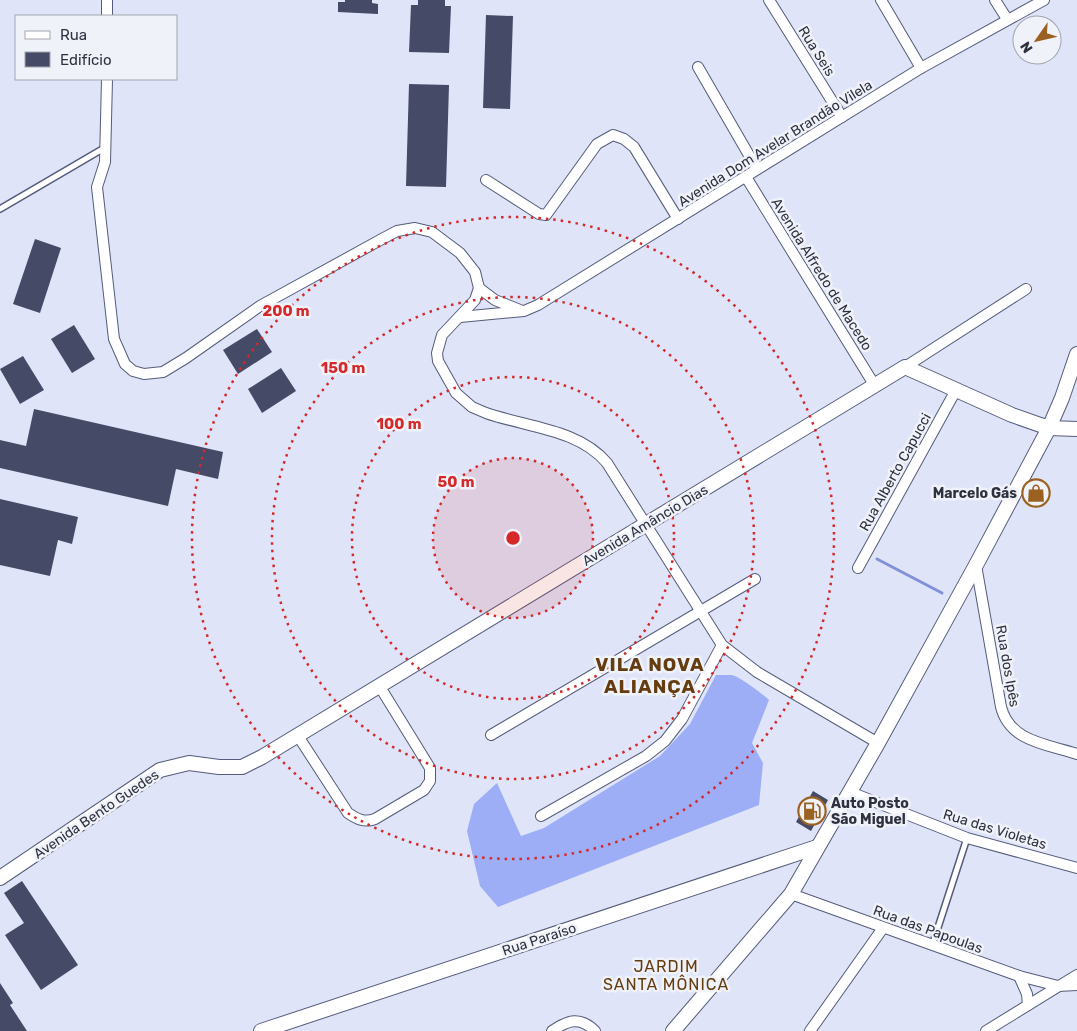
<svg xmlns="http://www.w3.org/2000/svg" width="1077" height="1031" viewBox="0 0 1077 1031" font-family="Rubik,sans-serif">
<rect width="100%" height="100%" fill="#dfe4f9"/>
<path fill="#9daef7" d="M716 675C721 675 727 675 732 675 740 677 763 694 769 700L752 743 763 763 759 805 498 907 480 886 467 831 474 804 497 783 521 836 544 828 660 756 690 724Z"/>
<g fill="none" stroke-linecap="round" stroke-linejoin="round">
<polyline stroke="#8191d8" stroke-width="3" points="877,559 942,593"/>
</g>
<g fill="#454b67">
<polygon points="345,0 372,0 372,3 378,4 378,14 338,12 338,2 345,2"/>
<polygon points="418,0 445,0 445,6 451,6 449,53 409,52 411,5 418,5"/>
<polygon points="486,15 513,16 510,109 483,108"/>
<polygon points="409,84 449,85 446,187 406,186"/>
<polygon points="35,239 61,248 40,313 13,304"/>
<polygon points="74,325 95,359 72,373 51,339"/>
<polygon points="257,329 272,352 238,374 223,350"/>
<polygon points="23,356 44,390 20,404 0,369"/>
<polygon points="281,368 296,391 262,413 248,389"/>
<polygon points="34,409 223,452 218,479 176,469 168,506 0,468 0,440 26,446"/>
<polygon points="0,499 78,517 72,544 58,540 50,576 0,565"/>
<polygon points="813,791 828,800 811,831 796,822"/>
<polygon points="22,881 78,965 41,990 5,935 24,923 4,893"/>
<polygon points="0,983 13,1003 10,1005 27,1031 0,1031"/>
</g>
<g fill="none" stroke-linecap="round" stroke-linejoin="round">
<g stroke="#555c79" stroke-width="8">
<g id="lane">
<polyline points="0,209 106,147"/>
<polyline points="932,946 967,838"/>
</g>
</g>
<g stroke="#555c79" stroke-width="12">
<g id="street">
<polyline points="769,0 842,117"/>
<polyline points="881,0 921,68"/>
<polyline points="995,0 1007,19"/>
<polyline points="107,16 107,0"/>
<polyline points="698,67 757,169"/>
<path d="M107 79 105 162 97 187 114 339 125 364 133 371 144 374 163 372 186 358 260 306 382 239 397 231 415 228 432 232 460 253 475 272 479 288 475 300 442 335 437 353 438 361 456 393 472 407 486 413C526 427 579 429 607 463L722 645 757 672 878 743"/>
<polyline points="746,177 875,386"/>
<polyline points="486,180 539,214 546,215 597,144 613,135 624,139 634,147 678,219"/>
<polyline points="479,288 495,300 520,310"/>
<polyline points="460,317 524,311 538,305 921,68 1044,0"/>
<polyline points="905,367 1026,289"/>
<path d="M976 565 1001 707C1010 742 1047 744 1077 754"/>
<polyline points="858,568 956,390"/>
<polyline points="491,735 755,579"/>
<path d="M298 736 348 813C357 819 364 823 375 819L424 790 430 781V768L380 687"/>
<polyline points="850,792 967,838 1077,868"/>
<polyline points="541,816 646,756 665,741 682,719 722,645"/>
<polyline points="791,894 1019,976 1058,986 1077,985"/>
<polyline points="1019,976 1027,994 1028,1005"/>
<path d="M552 1031C568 1020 580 1016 595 1031"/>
<polyline points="810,1031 883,928"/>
<polyline points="986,1031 1077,975"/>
</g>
</g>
<g stroke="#555c79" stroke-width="16">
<g id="secondary">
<polyline points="0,878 160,770 189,763 219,767 242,767 262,757 905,367 1012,415 1049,428 1077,429"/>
<polyline points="261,1031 817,847"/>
<polyline points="673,1031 791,894 878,743 976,565 1049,428 1062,398 1077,354"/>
</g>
</g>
<use href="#lane" stroke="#fff" stroke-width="5"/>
<use href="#street" stroke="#fff" stroke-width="10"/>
<use href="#secondary" stroke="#fff" stroke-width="14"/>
</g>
<circle cx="513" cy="538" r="80" fill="#d62828" fill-opacity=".12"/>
<g fill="none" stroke="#d62828" stroke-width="2.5" stroke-dasharray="2.5 5">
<circle cx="513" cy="538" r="80"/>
<circle cx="513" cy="538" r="161"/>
<circle cx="513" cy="538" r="241"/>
<circle cx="513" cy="538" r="321"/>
</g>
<defs>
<g id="shop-ring" transform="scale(1.4375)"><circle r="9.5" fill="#f0f2f9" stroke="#9b6120" stroke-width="1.5"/><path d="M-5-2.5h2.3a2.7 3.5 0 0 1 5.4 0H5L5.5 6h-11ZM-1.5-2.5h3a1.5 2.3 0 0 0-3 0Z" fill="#9b6120"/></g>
<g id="fuel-ring" transform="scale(1.4375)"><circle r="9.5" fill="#f0f2f9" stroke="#9b6120" stroke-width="1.5"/><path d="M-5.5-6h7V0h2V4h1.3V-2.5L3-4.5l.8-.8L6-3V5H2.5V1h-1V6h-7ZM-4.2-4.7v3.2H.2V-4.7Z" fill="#9b6120"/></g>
</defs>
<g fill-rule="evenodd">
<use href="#shop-ring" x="1036" y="493"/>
<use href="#fuel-ring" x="812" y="811"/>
</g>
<g text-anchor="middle" stroke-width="5" stroke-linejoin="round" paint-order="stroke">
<g font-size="14" fill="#2e313e" stroke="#f0f2f9">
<text transform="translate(817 51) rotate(58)" y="5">Rua Seis</text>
<text transform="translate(775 143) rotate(-32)" y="5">Avenida Dom Avelar Brandão Vilela</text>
<text transform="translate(822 274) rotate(58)" y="5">Avenida Alfredo de Macedo</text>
<text transform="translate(895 472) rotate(-61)" y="5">Rua Alberto Capucci</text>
<text transform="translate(645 525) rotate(-31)" y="5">Avenida Amâncio Dias</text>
<text transform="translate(1008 666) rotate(80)" y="5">Rua dos Ipês</text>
<text transform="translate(96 814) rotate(-34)" y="5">Avenida Bento Guedes</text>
<text transform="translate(995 829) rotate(17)" y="5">Rua das Violetas</text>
<text transform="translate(928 929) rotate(20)" y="5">Rua das Papoulas</text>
<text transform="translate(539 939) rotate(-18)" y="5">Rua Paraíso</text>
</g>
<g font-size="14" font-weight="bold" fill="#2e313e" stroke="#f0f2f9" text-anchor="end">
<text x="1017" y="498">Marcelo Gás</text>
<text x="831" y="808" text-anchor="start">Auto Posto<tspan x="831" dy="16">São Miguel</tspan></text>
</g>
<g font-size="16" letter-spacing="1" fill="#643c0f" stroke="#f0f2f9">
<text x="666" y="972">JARDIM<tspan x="666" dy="18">SANTA MÔNICA</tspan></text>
</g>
<g font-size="19" font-weight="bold" letter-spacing="1" fill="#643c0f" stroke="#f0f2f9">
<text x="650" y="671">VILA NOVA<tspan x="650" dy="22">ALIANÇA</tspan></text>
</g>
</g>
<circle cx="513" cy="538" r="8" fill="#d62828" stroke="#f0f2f9" stroke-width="2.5"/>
<g font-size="15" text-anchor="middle" font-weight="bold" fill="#d62828" stroke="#f0f2f9" stroke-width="5" stroke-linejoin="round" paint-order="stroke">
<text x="286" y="316">200 m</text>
<text x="343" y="373">150 m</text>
<text x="399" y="429">100 m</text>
<text x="456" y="487">50 m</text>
</g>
<rect x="15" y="15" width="162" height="65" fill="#f0f2f9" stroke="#a2a5ae"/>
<rect x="25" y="31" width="25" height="8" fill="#ffffff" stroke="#a2a5ae"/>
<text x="60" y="40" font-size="15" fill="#2e313e">Rua</text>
<rect x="25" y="52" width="25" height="15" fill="#454b67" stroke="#a2a5ae"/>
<text x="60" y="65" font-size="15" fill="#2e313e">Edifício</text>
<g transform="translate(1037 40) rotate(236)"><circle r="24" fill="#f0f2f9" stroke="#a2a5ae"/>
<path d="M0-4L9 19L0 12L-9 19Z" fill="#9b6120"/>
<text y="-8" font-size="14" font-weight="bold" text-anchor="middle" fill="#2e313e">N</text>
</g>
</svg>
